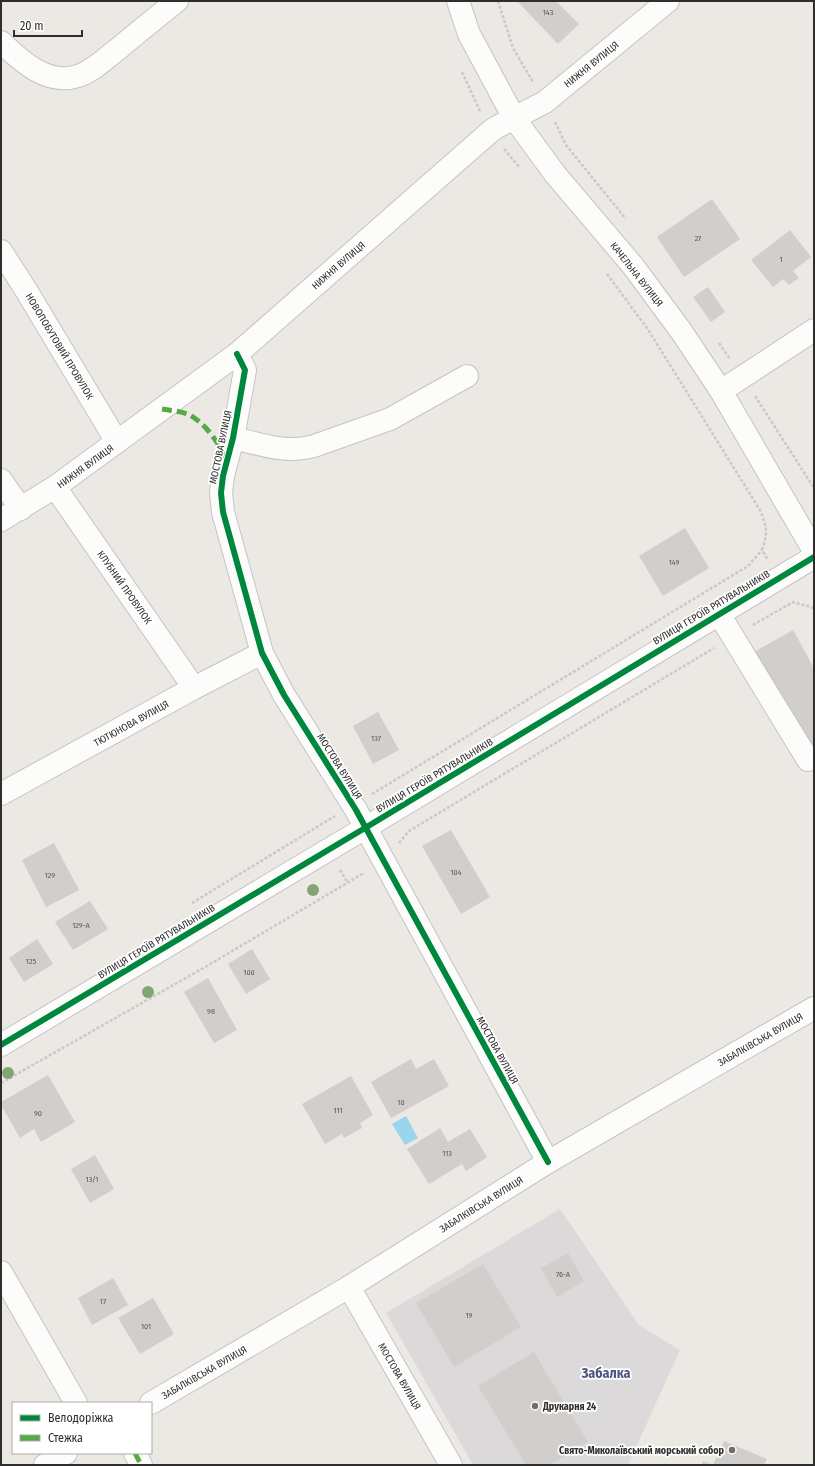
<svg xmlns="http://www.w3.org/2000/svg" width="815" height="1466" viewBox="0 0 815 1466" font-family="'Fira Sans Condensed',sans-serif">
<rect width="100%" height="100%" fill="#ece8e4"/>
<polygon fill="#dcd9db" points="560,1209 639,1325 680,1350 628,1465 473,1465 386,1313"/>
<polygon fill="#99d6ec" points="406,1116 418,1138 405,1145 392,1124"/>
<g fill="#d1cecb">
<polygon points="517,1 556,1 579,24 558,44"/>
<polygon points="712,199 740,239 684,277 657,237"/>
<polygon points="790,230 811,257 793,271 799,278 789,285 783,279 773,287 751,260"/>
<polygon points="708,287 725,312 711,322 693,297"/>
<polygon points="685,528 709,568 663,596 639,556"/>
<polygon points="793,630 814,668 814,758 754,652"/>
<polygon points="378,712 399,750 373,764 353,726"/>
<polygon points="451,830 490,897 461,914 422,846"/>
<polygon points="54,843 79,890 46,907 22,860"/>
<polygon points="90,901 108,929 73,950 55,922"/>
<polygon points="37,939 53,964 24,982 9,958"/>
<polygon points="252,949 270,979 246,994 228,964"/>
<polygon points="208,978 237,1030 214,1043 184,992"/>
<polygon points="411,1059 416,1069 434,1059 449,1086 391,1118 371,1082"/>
<polygon points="48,1075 75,1122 41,1142 34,1129 20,1138 1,1105 1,1102"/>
<polygon points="351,1076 373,1115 360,1123 362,1128 344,1138 342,1134 325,1144 302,1104"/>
<polygon points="440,1128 448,1142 470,1129 487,1157 466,1171 462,1164 429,1184 407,1149"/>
<polygon points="95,1155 114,1189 90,1203 71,1169"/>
<polygon points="568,1253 584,1281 557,1297 541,1268"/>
<polygon points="483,1264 521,1327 454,1367 416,1303"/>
<polygon points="113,1278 128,1305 92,1325 78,1298"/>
<polygon points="153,1298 174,1334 140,1354 118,1318"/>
<polygon points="534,1352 588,1442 549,1465 526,1465 478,1386"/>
<polygon points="724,1441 767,1459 764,1465 702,1465 703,1461 713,1465"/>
</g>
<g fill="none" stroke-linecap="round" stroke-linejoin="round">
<g stroke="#c5c4c5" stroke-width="24">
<g id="minor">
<polyline points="458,1 469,34 514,118 555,174 633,266 681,331 721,391 814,551"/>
<path d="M1 42C21 61 47 86 78 76 93 71 105 59 118 49 137 33 157 17 177 1"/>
<polyline points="1,251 26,290 117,442"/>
<polyline points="237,354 245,370 233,438 223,476 221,493 223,512 262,653 284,695 356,810 548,1162"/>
<polyline points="721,391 814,330"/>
<path d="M233 438C261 444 285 454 314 446L390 419 467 376"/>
<polyline points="1,480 21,509"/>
<polyline points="55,487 194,688"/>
<polyline points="1,520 55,487 237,354 491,131 497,127 545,102 668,1"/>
<polyline points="719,614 808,760"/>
<polyline points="1,794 194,688 262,653"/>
<polyline points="1,1045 365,828 814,557"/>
<polyline points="1,1272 76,1403"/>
<polyline points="349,1287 451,1465"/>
<polyline points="151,1403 349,1287 548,1162 814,1008"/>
<polyline points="135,1453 141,1465"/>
<polyline points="45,1465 66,1453"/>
</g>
</g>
<g stroke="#c9c9c8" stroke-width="2.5" stroke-dasharray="3 2" stroke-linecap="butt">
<polyline points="498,1 513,48 533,82"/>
<polyline points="462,72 480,111"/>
<polyline points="555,122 566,145 626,219"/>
<polyline points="504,149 520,168"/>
<path d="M607 274 647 328 760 510C767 527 768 532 762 550L768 560"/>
<polyline points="719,343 730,359"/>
<polyline points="755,396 814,488"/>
<polyline points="753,625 793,602 814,608"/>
<polyline points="372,794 748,566 762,550"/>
<polyline points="399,843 409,831 714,648"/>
<polyline points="340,870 348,883"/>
<polyline points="192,903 335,816"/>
<polyline points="1,1083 207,966 364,873"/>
</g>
<use href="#minor" stroke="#fcfcfb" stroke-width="22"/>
<g stroke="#54ab44" stroke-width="5" stroke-dasharray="10 5" stroke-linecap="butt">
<path d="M162 409C172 411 184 411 193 417 208 427 218 443 227 459"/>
<polyline points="135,1453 141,1465"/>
</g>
<g stroke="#fff" stroke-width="8">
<g id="cycleway">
<polyline points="237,354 245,370 233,438 223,476 221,493 223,512 262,653 284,695 356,810 548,1162"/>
<polyline points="1,1045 365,828 814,557"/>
</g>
</g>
<use href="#cycleway" stroke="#00873e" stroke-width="6"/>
</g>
<g fill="#82a575">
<circle cx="313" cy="890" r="6"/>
<circle cx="148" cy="992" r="6"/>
<circle cx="8" cy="1073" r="6"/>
</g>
<g fill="#706f6e" stroke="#fff" stroke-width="1.5">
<circle cx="535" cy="1406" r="4"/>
<circle cx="732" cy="1450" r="4"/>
</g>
<g text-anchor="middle" stroke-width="3.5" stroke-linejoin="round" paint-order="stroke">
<g font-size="8" fill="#585857">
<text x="548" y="15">143</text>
<text x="698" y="241">27</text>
<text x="781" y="262">1</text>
<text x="674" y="565">149</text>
<text x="376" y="741">137</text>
<text x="456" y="875">104</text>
<text x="50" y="878">129</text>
<text x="81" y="928">129-А</text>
<text x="31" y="964">125</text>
<text x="249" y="975">100</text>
<text x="211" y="1014">98</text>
<text x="401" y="1105">10</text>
<text x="338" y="1113">111</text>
<text x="38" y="1116">90</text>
<text x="447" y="1156">113</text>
<text x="92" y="1182">13/1</text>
<text x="563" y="1277">76-А</text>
<text x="103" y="1304">17</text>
<text x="469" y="1318">19</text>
<text x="146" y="1329">101</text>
</g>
<g font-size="10" fill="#2e2e2e" stroke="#fff">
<text transform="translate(591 64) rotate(-39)" y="4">НИЖНЯ ВУЛИЦЯ</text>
<text transform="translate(338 265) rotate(-41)" y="4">НИЖНЯ ВУЛИЦЯ</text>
<text transform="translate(637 274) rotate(52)" y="4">КАЧЕЛЬНА ВУЛИЦЯ</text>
<text transform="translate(60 346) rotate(59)" y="4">НОВОПОБУТОВИЙ ПРОВУЛОК</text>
<text transform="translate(220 447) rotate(-78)" y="4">МОСТОВА ВУЛИЦЯ</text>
<text transform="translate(85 466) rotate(-36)" y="4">НИЖНЯ ВУЛИЦЯ</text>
<text transform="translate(125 587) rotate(55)" y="4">КЛУБНИЙ ПРОВУЛОК</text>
<text transform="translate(711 607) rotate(-31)" y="4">ВУЛИЦЯ ГЕРОЇВ РЯТУВАЛЬНИКІВ</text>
<text transform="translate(131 723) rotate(-29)" y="4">ТЮТЮНОВА ВУЛИЦЯ</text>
<text transform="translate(340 766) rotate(58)" y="4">МОСТОВА ВУЛИЦЯ</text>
<text transform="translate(434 775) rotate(-31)" y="4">ВУЛИЦЯ ГЕРОЇВ РЯТУВАЛЬНИКІВ</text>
<text transform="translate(156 941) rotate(-31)" y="4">ВУЛИЦЯ ГЕРОЇВ РЯТУВАЛЬНИКІВ</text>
<text transform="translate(760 1039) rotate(-30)" y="4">ЗАБАЛКІВСЬКА ВУЛИЦЯ</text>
<text transform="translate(498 1050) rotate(61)" y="4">МОСТОВА ВУЛИЦЯ</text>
<text transform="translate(481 1204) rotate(-32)" y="4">ЗАБАЛКІВСЬКА ВУЛИЦЯ</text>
<text transform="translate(204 1372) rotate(-30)" y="4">ЗАБАЛКІВСЬКА ВУЛИЦЯ</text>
<text transform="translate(400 1376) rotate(60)" y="4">МОСТОВА ВУЛИЦЯ</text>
</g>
<g font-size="10" font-weight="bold" fill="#2e2e2e" stroke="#fff" text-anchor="start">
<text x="543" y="1410">Друкарня 24</text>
<text x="724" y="1454" text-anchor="end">Свято-Миколаївський морський собор</text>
</g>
<g font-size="14" font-weight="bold" fill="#4d5680" stroke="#fff">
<text x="606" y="1378">Забалка</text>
</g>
</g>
<rect width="815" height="1466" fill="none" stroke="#2e2e2e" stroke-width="4"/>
<rect x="12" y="1402" width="140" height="52" fill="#ffffff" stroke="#ababab"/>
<rect x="20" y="1415" width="20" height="6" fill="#00873e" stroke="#ababab"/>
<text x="48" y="1422" font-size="12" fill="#2e2e2e">Велодоріжка</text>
<rect x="20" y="1435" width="20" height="6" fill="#54ab44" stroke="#ababab"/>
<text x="48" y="1442" font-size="12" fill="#2e2e2e">Стежка</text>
<path d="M14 30v6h68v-6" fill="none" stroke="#2e2e2e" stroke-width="2"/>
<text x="20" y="30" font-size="12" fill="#2e2e2e" stroke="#ffffff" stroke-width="3" paint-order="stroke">20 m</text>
</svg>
